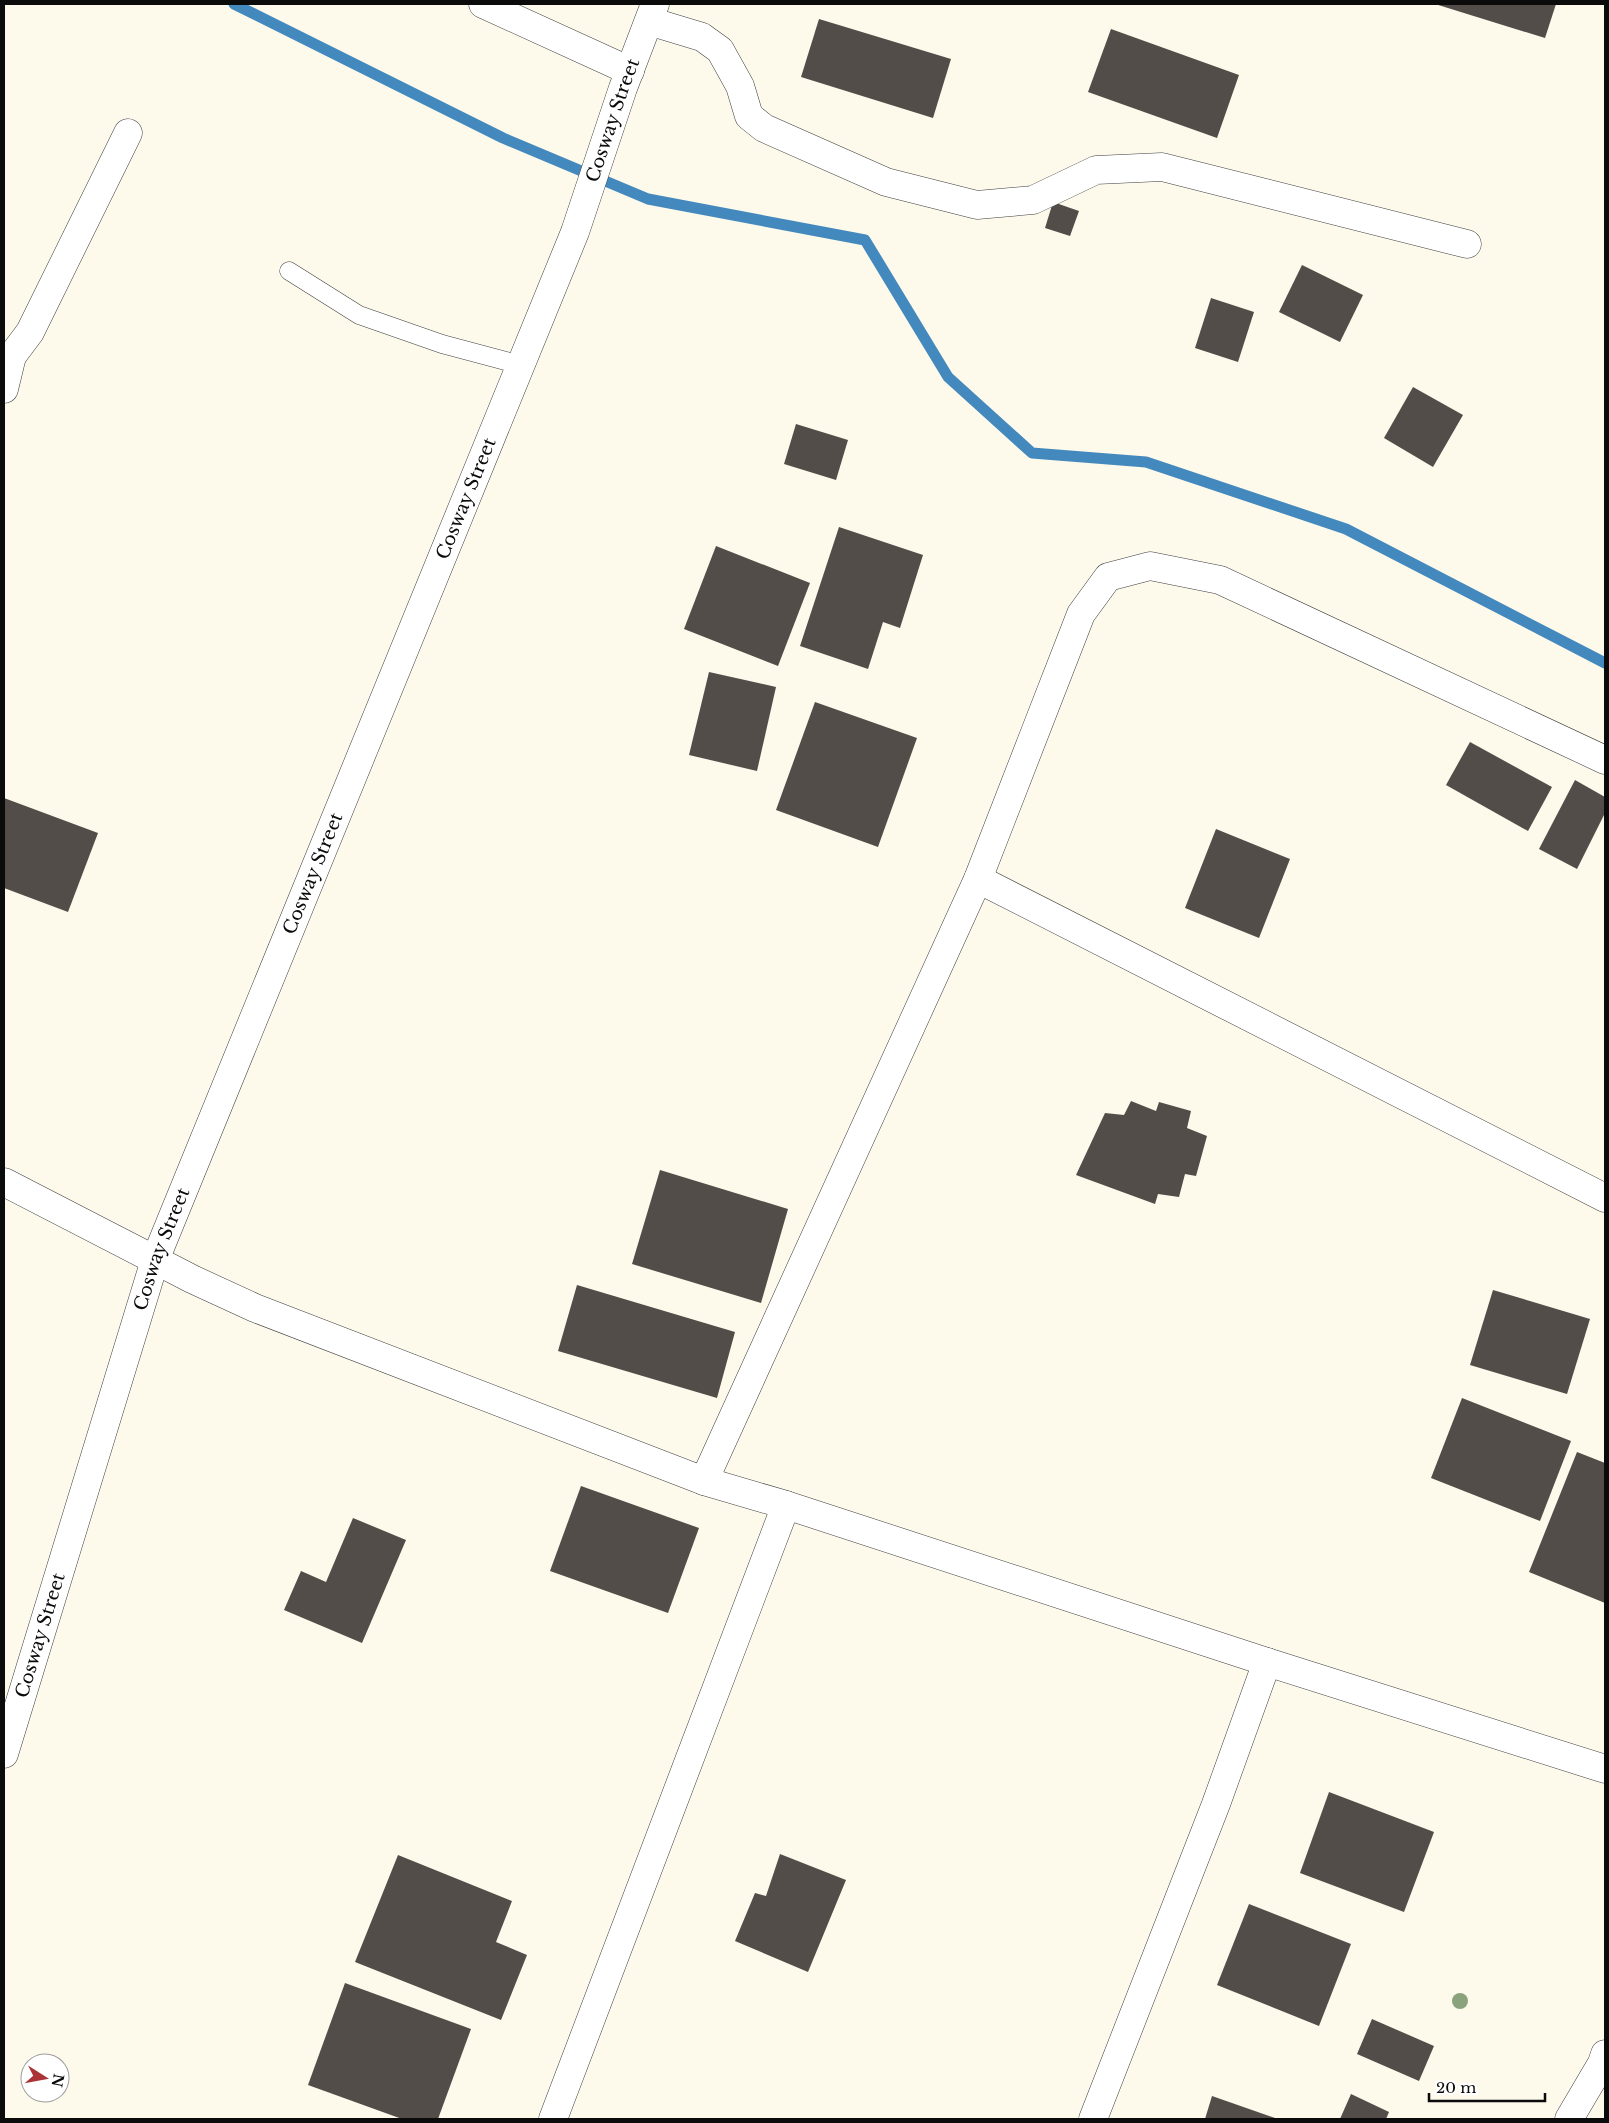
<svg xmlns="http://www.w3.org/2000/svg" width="1609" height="2123" viewBox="0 0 1609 2123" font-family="'Libre Baskerville',serif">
<rect width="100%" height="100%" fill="#fdfaeb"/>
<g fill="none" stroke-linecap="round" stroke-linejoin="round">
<polyline stroke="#4489be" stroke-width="11" points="234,4 503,138 648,199 865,240 948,377 1032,453 1146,462 1346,529 1605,663"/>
</g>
<g fill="#524d49">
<polygon points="1435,4 1556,4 1545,38"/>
<polygon points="819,19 951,59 933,118 801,77"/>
<polygon points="1111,29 1239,75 1217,138 1088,92"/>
<polygon points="1053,202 1079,211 1070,236 1045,228"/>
<polygon points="1302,265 1363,295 1340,342 1279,312"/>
<polygon points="1211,298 1254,312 1238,362 1195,348"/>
<polygon points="1413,387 1463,415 1433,467 1384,438"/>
<polygon points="796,424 848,440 836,480 784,464"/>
<polygon points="839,527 923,555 900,628 883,622 868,669 800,646"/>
<polygon points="716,546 810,583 778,666 684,629"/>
<polygon points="709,672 776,687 757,771 689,755"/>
<polygon points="815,702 917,738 878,847 776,810"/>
<polygon points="1470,742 1552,787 1528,831 1446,785"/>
<polygon points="1575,780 1605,797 1605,813 1577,869 1539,849"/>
<polygon points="4,798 98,833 68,912 4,888"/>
<polygon points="1216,829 1290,859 1259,938 1185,908"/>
<polygon points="1131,1101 1156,1111 1159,1102 1191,1111 1187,1128 1207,1136 1196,1176 1185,1174 1179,1197 1158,1194 1155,1204 1076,1175 1105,1113 1124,1115"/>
<polygon points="660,1170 788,1209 761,1303 632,1264"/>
<polygon points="577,1285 735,1332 717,1398 558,1351"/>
<polygon points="1493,1290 1590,1319 1567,1394 1470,1365"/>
<polygon points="1462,1398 1571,1441 1540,1521 1431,1478"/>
<polygon points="1577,1452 1605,1463 1605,1603 1529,1572"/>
<polygon points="581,1486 699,1528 668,1613 550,1571"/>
<polygon points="353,1518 406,1540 362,1643 284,1610 301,1571 326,1582"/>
<polygon points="1329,1792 1434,1832 1404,1912 1300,1873"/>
<polygon points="780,1854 846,1880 808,1972 735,1941 755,1893 766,1896"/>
<polygon points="398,1855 512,1901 496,1942 527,1955 501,2020 355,1962"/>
<polygon points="1249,1904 1351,1944 1319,2026 1217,1985"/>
<polygon points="345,1983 471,2029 438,2119 402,2119 308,2085"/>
<polygon points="1372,2019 1434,2046 1419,2081 1357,2054"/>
<polygon points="1351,2094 1389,2112 1386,2119 1340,2119"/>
<polygon points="1212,2096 1278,2119 1205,2119"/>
</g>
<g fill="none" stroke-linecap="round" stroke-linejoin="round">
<g stroke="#3e3e3e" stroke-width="19">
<polyline id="service" points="289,271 359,315 442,344 521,365"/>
</g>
<g stroke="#3e3e3e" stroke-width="29">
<g id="minor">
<polyline points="483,4 630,71"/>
<polyline points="649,21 702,37 720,50 740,86 749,116 764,128 886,182 977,205 1033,200 1096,170 1162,167 1467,244"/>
<polyline points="4,359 12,356 30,332 128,133"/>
<polyline points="4,389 12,356"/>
<polyline points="978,879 1605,1198"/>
<polyline points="4,1182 192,1279 255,1308 704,1481 786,1505 1267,1662 1605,1769"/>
<polyline points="704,1481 978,879 1081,614 1108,577 1150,566 1220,580 1605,760"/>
<path id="s1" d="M4 1754 155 1260 575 232 623 88 655 4"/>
<polyline points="553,2119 786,1505"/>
<polyline points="1093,2119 1216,1804 1267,1662"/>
<polyline points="1569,2119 1602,2063 1605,2054"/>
</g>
</g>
<use href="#service" stroke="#fff" stroke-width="18"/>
<use href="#minor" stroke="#fff" stroke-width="28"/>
</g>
<circle fill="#8ba37d" cx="1460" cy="2001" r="8"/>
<g text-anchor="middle" stroke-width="5" stroke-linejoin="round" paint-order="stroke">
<g font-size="18" fill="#0b0b0b" stroke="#fff">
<text dy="6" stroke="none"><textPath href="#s1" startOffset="1745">Cosway Street</textPath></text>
<text dy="6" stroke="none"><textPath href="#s1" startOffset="1339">Cosway Street</textPath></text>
<text dy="6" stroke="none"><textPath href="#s1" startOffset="934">Cosway Street</textPath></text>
<text dy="6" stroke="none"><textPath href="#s1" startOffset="529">Cosway Street</textPath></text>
<text dy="6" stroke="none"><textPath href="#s1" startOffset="124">Cosway Street</textPath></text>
</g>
</g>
<rect width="1609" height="2123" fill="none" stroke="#0b0b0b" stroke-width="10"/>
<g transform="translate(45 2078) rotate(101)"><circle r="24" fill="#ffffff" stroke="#9d9d9d"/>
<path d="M0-4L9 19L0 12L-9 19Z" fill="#ab3335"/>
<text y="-8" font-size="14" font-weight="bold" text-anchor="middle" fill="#0b0b0b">N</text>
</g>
<path d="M1429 2093v8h116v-8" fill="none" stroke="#0b0b0b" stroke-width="2.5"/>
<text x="1436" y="2093" font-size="15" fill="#0b0b0b" stroke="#ffffff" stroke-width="4" paint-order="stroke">20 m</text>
</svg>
